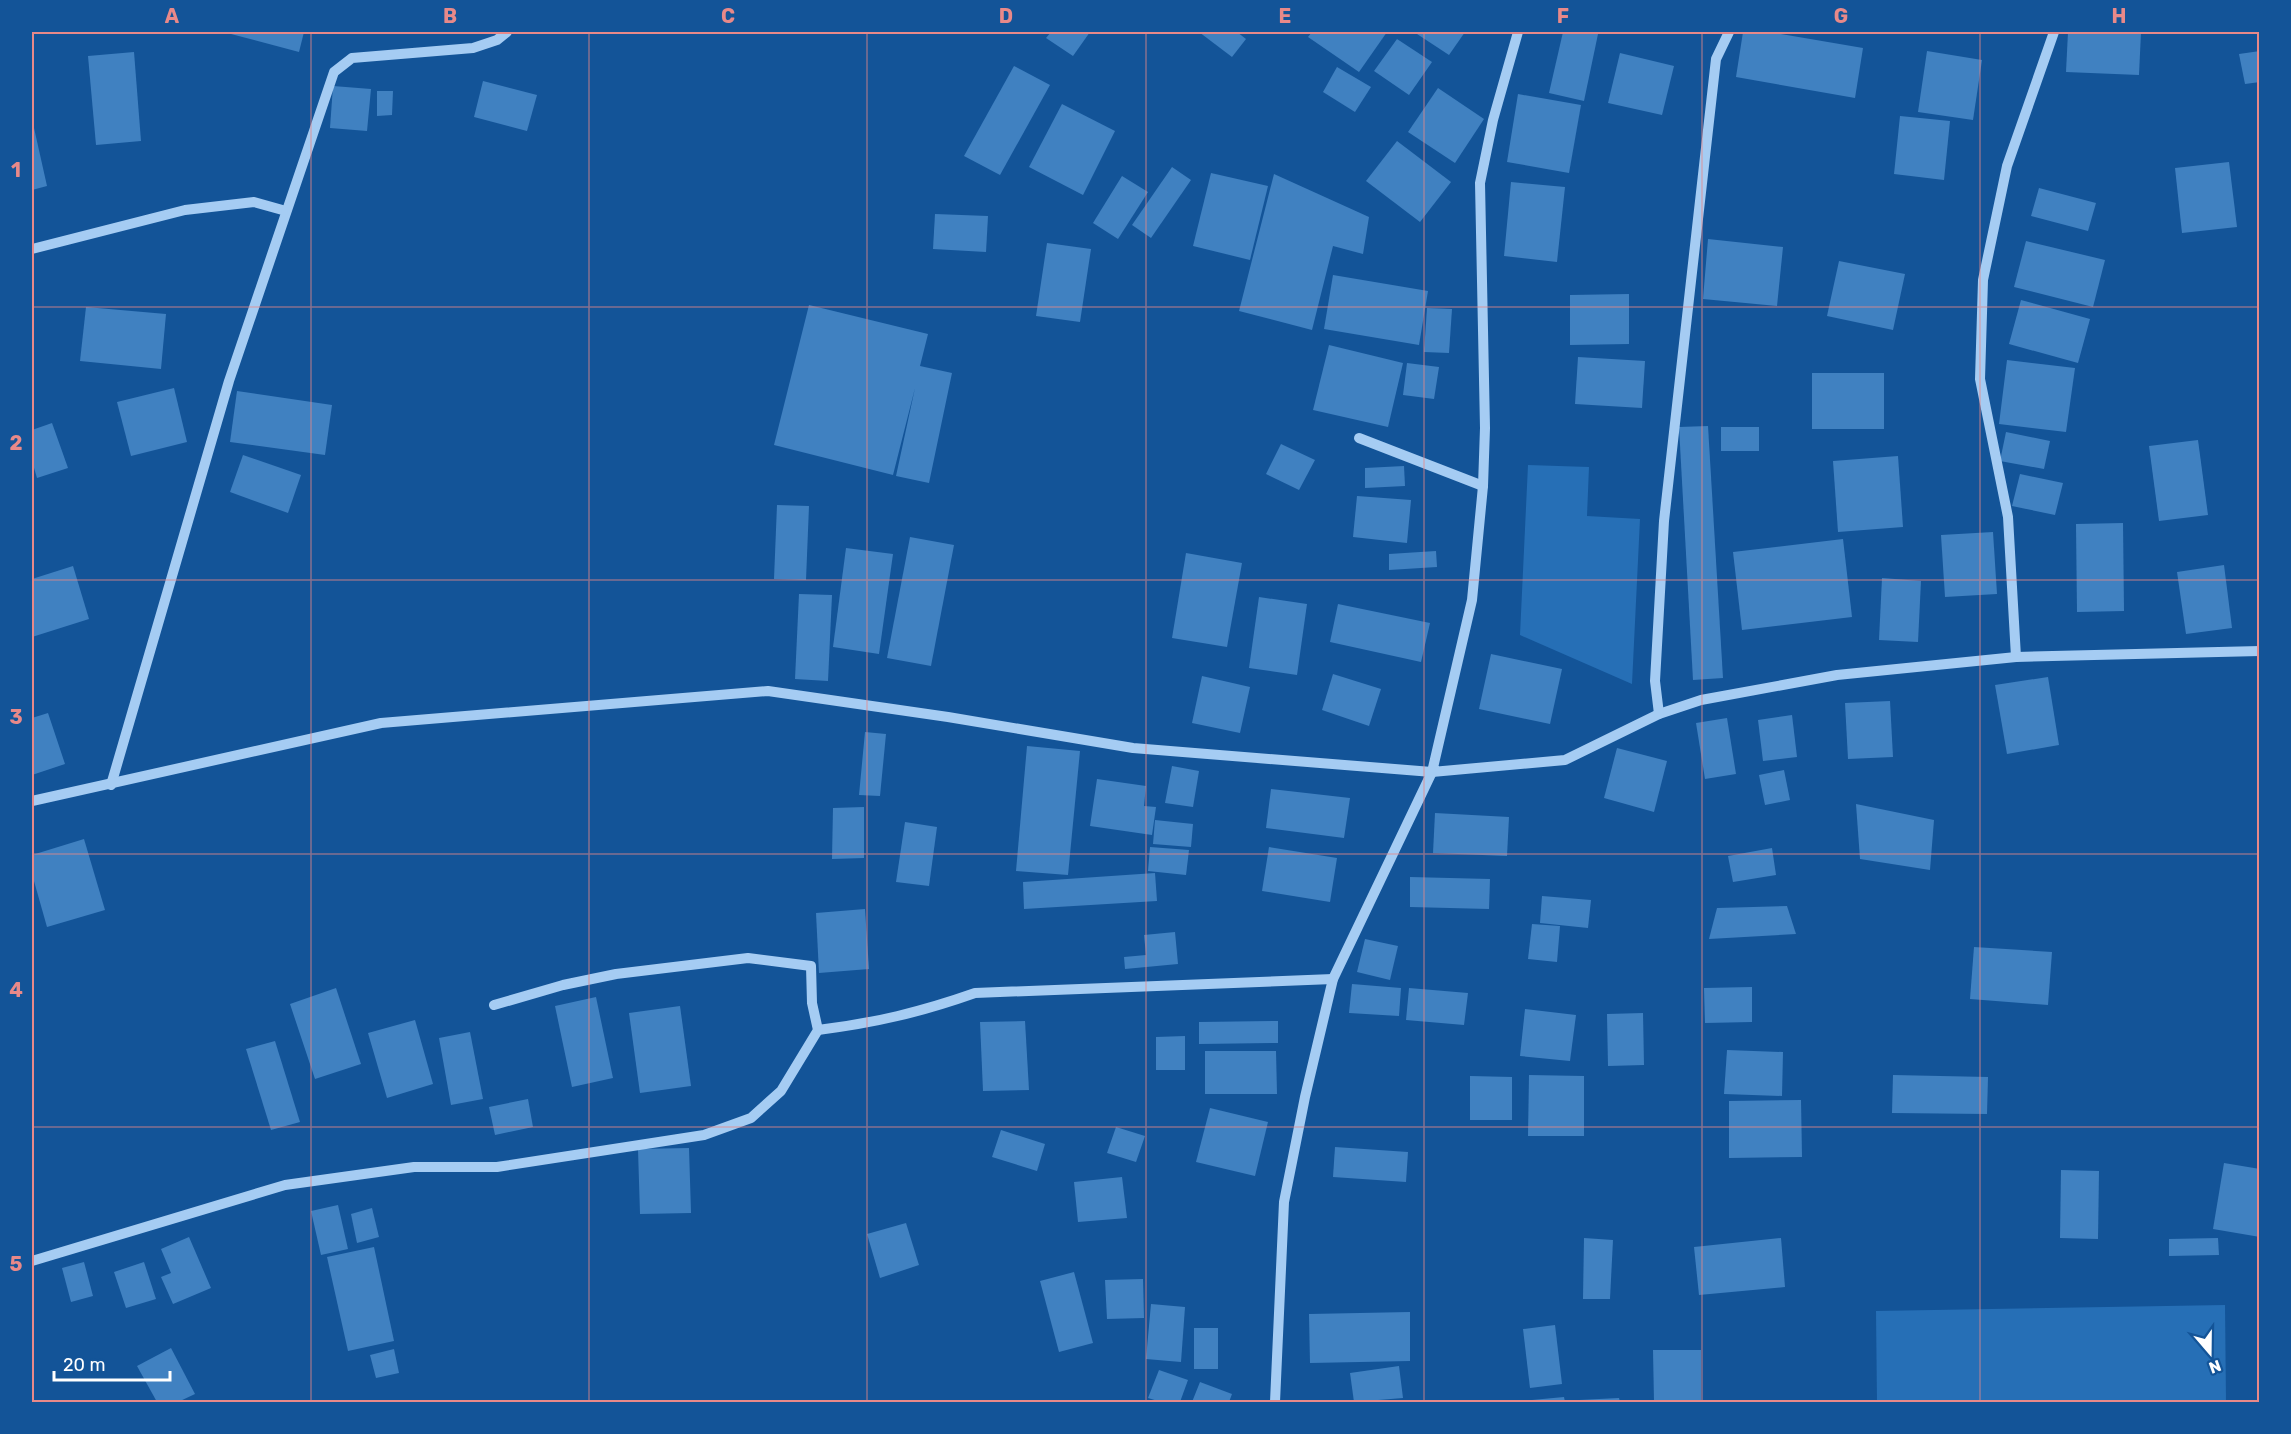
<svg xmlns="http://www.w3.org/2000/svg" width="2291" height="1434" viewBox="0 0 2291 1434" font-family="Rubik,sans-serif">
<rect width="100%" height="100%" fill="#135498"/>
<g fill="#266fb6">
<polygon points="1528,465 1589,467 1587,516 1640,519 1632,684 1520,635"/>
<polygon points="2225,1305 2226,1402 1877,1402 1876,1311"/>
</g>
<g fill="#4081c1">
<polygon points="231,32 304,32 299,52 231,34"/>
<polygon points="1051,32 1090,32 1073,56 1046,38"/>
<polygon points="1199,32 1237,32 1246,39 1232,57"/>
<polygon points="1312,32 1387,32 1359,72 1308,37"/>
<polygon points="1414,32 1465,32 1449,55"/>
<polygon points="1563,32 1586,32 1598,34 1584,101 1549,93"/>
<polygon points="1743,32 1769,32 1863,48 1855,98 1736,77"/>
<polygon points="2068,32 2141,32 2139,75 2066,72"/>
<polygon points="1397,39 1432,62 1409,95 1374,71"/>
<polygon points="1927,51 1982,60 1973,120 1918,112"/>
<polygon points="2260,51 2260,82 2245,84 2239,54"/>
<polygon points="134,52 141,141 96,145 88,56"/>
<polygon points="1620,53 1674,66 1662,115 1608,103"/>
<polygon points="1014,66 1050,85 1000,175 964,156"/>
<polygon points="1337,67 1371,87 1355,112 1323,92"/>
<polygon points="483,81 537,95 527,131 474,117"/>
<polygon points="333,86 371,89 367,131 330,128"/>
<polygon points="1438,88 1484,119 1455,163 1408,132"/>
<polygon points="377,91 393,91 392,115 377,116"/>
<polygon points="1518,94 1581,105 1569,173 1507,162"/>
<polygon points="1062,104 1115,131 1083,195 1029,167"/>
<polygon points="1900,116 1950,121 1944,180 1894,174"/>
<polygon points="32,119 47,186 32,190"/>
<polygon points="1397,141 1451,182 1420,222 1366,181"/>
<polygon points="2229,162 2237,227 2182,233 2175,168"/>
<polygon points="1172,167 1191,180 1151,238 1132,225"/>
<polygon points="1211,173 1268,186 1250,260 1193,246"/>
<polygon points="1274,174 1369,217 1363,254 1333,246 1312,330 1239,311"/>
<polygon points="1122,176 1148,192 1118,239 1093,223"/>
<polygon points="1511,182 1565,187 1557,262 1504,256"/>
<polygon points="2039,188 2096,203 2088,231 2031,216"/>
<polygon points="935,214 988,216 986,252 933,249"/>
<polygon points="1708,239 1783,247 1777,306 1703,299"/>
<polygon points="2026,241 2105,260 2093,307 2014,287"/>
<polygon points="1047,243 1091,249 1080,322 1036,316"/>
<polygon points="1839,261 1905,274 1893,330 1827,316"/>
<polygon points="1333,275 1428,291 1419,345 1324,329"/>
<polygon points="1629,294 1629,344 1570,345 1570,295"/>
<polygon points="2021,300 2090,319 2078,363 2009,344"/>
<polygon points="809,305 928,334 920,366 952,373 929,483 896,476 915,388 893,475 774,445"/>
<polygon points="86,307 166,314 161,369 80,361"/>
<polygon points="1427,308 1452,309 1449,353 1424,352"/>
<polygon points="1329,345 1403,363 1388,427 1313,410"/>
<polygon points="1578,357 1645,361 1642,408 1575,404"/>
<polygon points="2007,360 2075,368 2066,432 1999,424"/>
<polygon points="1407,363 1439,367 1434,399 1403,395"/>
<rect x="1812" y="373" width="72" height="56"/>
<polygon points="174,388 187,442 131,456 117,402"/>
<polygon points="237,391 332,405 325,455 230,442"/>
<polygon points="52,423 68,468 37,478 32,461 32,430"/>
<polygon points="1708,426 1723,678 1693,680 1679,427"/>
<rect x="1721" y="427" width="38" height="24"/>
<polygon points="2006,432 2050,441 2044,469 2000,461"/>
<polygon points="2198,440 2208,515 2159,521 2149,446"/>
<polygon points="1281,444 1315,460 1299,490 1266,474"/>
<polygon points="243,455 301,475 288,513 230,492"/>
<polygon points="1898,456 1903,527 1838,532 1833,461"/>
<polygon points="1404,466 1405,486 1365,488 1365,468"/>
<polygon points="2020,474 2063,483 2055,515 2012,506"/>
<polygon points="1357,496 1411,500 1407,543 1353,537"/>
<polygon points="777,505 809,506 806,580 774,579"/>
<polygon points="2123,523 2124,611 2077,612 2076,524"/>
<polygon points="1993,532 1997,594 1945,597 1941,535"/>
<polygon points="910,537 954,545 931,666 887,658"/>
<polygon points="1843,539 1852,617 1742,630 1733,552"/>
<polygon points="846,548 893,554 879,654 833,647"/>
<polygon points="1436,551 1437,567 1389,570 1389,554"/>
<polygon points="1186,553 1242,563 1227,647 1172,638"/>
<polygon points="2224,565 2232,628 2186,634 2177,572"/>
<polygon points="73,566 89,619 32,637 32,579"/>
<polygon points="1882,578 1921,581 1918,642 1879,640"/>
<polygon points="799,594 832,595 828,681 795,679"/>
<polygon points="1259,597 1307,604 1297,675 1249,668"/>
<polygon points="1338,604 1430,623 1421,662 1330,642"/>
<polygon points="1491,654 1562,669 1550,724 1479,709"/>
<polygon points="1333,674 1381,689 1369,726 1322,710"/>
<polygon points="1202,676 1250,687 1240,733 1192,723"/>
<polygon points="2048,677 2059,745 2007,754 1995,685"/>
<polygon points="1890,701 1893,757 1848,759 1845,703"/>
<polygon points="48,713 65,764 32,775 32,718"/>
<polygon points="1792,715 1797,757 1763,761 1758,720"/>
<polygon points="1727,718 1736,774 1705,779 1696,723"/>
<polygon points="865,732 886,734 880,796 859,795"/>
<polygon points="1027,746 1080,751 1068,875 1016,871"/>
<polygon points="1617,748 1667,761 1654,812 1604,798"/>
<polygon points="1172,766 1199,771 1193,807 1165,803"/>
<polygon points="1784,770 1790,800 1765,805 1759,775"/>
<polygon points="1097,779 1146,786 1144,806 1156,807 1152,835 1090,826"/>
<polygon points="1271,789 1350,798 1344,838 1266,828"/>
<polygon points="1856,804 1934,820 1930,870 1860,859"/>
<polygon points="864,807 864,858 832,859 833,808"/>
<polygon points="1435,813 1509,817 1507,856 1433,853"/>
<polygon points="1155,820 1193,824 1191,847 1153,844"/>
<polygon points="905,822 937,827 929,886 896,882"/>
<polygon points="84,839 105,910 47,927 32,874 32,855"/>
<polygon points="1150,847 1189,850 1186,875 1148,871"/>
<polygon points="1269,847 1337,858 1330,902 1262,891"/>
<polygon points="1772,848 1776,875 1733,882 1728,856"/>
<polygon points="1155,873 1157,901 1024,909 1023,882"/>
<polygon points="1410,877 1490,879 1489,909 1410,907"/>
<polygon points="1542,896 1591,900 1588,928 1540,923"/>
<polygon points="1787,906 1796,934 1709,939 1717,908"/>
<polygon points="865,909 869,969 819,973 816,913"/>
<polygon points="1532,924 1560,926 1557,962 1528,959"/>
<polygon points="1175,932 1178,964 1125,969 1124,957 1146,955 1144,935"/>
<polygon points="1365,939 1398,946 1390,980 1357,972"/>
<polygon points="1974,947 2052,952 2048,1005 1970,999"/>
<polygon points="1352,984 1401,988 1399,1016 1349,1013"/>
<polygon points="1752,987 1752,1022 1705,1023 1704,988"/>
<polygon points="336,988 361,1064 315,1079 290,1004"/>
<polygon points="1409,988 1468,993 1464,1025 1406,1020"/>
<polygon points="596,997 613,1078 572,1087 555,1006"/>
<polygon points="680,1006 691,1086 640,1093 629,1013"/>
<polygon points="1525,1009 1576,1015 1570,1061 1520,1056"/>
<polygon points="1643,1013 1644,1065 1608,1066 1607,1014"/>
<polygon points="415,1020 433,1084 387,1098 368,1033"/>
<polygon points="1025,1021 1029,1090 983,1091 980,1022"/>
<polygon points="1278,1021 1278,1043 1199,1044 1199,1022"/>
<polygon points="470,1032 483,1099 451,1105 439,1038"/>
<polygon points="1185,1036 1185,1070 1156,1070 1156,1037"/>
<polygon points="275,1041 300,1122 271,1130 246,1049"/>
<polygon points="1727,1050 1783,1052 1782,1096 1724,1094"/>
<polygon points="1205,1051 1276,1051 1277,1094 1205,1094"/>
<polygon points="1529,1075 1584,1076 1584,1136 1528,1136"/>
<polygon points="1893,1075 1988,1077 1987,1114 1892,1113"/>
<polygon points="1470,1076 1512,1077 1512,1120 1470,1120"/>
<polygon points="528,1099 533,1127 495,1135 489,1107"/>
<polygon points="1801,1100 1802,1157 1729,1158 1729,1101"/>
<polygon points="1210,1108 1268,1122 1255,1176 1196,1162"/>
<polygon points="1116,1127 1145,1136 1136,1162 1107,1153"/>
<polygon points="1001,1130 1045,1144 1037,1171 992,1157"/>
<polygon points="1335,1147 1408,1152 1406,1182 1333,1177"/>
<polygon points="689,1148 691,1213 640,1214 638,1149"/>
<polygon points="2224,1163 2260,1169 2260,1237 2213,1229"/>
<polygon points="2061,1170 2099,1171 2098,1239 2060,1238"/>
<polygon points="1122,1177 1127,1218 1078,1222 1074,1182"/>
<polygon points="338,1205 348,1249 321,1255 311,1211"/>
<polygon points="372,1208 379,1237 357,1243 351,1214"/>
<polygon points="906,1223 919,1265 880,1278 867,1234"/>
<polygon points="189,1237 211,1288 173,1304 161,1277 171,1273 161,1249"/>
<polygon points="1584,1238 1613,1240 1610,1299 1583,1299"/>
<polygon points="1781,1238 1785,1287 1699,1295 1694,1247"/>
<polygon points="2218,1238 2219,1255 2169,1256 2169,1239"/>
<polygon points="374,1247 394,1341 348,1351 327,1257"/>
<polygon points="84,1262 93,1296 71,1302 62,1268"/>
<polygon points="144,1262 156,1299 126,1308 114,1272"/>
<polygon points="1074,1272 1093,1343 1059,1352 1040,1281"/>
<polygon points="1143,1279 1144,1318 1107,1319 1105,1280"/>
<polygon points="1151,1304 1185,1307 1181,1362 1146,1359"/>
<polygon points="1410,1312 1410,1361 1310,1363 1309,1314"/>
<polygon points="1555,1325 1562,1384 1530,1388 1523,1329"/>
<rect x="1194" y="1328" width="24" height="41"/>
<polygon points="171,1348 195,1394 178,1402 157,1402 137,1366"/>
<polygon points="394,1349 399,1373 376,1378 370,1355"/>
<polygon points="1653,1350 1701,1350 1701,1402 1654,1402"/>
<polygon points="1399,1366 1403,1398 1354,1402 1350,1373"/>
<polygon points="1159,1370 1188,1380 1180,1402 1161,1402 1148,1398"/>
<polygon points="1200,1382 1232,1394 1229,1402 1192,1402"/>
<polygon points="1564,1397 1565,1402 1522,1402 1522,1401"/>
<polygon points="1619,1398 1620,1402 1579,1402 1579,1400"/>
</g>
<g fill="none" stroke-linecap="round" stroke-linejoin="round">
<g stroke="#a5ccf3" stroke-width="10">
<polyline points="1518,32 1493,120 1480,183 1485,428 1483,486 1472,600 1432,772 1565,760 1659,714 1701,700 1837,675 2016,657 2260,651"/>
<polyline points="32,249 185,210 254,202 286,211"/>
<polyline points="1359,438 1483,486"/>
<polyline points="2016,657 2008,517 1980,379 1983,280 2007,166 2054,32"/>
<polyline points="1659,714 1655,681 1664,521 1716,59 1729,32"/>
<polyline points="111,785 229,381 334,72 352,58 473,48 497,40 507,32"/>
<polyline points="32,801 381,723 768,691 948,717 1133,748 1432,772 1333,979 1305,1097 1284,1202 1275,1402"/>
<path d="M818 1030C875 1023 921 1012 975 993L1333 979"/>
<polyline points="32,1261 285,1185 414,1167 497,1167 704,1135 751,1118 781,1091 818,1030 812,1003 811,966 748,958 616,974 563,985 494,1005"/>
</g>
</g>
<path fill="none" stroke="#e88989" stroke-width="1.5" stroke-opacity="0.55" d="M311 32V1402M589 32V1402M867 32V1402M1146 32V1402M1424 32V1402M1702 32V1402M1980 32V1402M32 307H2260M32 580H2260M32 854H2260M32 1127H2260"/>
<rect width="2291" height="1434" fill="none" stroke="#135498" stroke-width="66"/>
<g transform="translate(2210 1353) rotate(160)" stroke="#135498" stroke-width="4.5" paint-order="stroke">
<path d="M0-4.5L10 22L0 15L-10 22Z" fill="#ffffff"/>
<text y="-9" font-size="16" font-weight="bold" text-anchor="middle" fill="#ffffff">N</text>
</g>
<path d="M54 1371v9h116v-9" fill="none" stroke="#ffffff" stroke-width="3"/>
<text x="63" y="1371" font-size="18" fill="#ffffff" stroke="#135498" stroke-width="4.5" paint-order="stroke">20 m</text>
<rect x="33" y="33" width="2225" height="1368" fill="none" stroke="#e88989" stroke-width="2"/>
<g font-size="20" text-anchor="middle" font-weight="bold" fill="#e88989">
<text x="172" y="23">A</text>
<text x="450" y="23">B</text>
<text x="728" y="23">C</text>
<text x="1006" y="23">D</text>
<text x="1285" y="23">E</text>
<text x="1563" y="23">F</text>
<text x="1841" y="23">G</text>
<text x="2119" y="23">H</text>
<text x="16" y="177">1</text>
<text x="16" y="450">2</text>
<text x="16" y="724">3</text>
<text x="16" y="997">4</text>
<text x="16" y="1271">5</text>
</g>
</svg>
